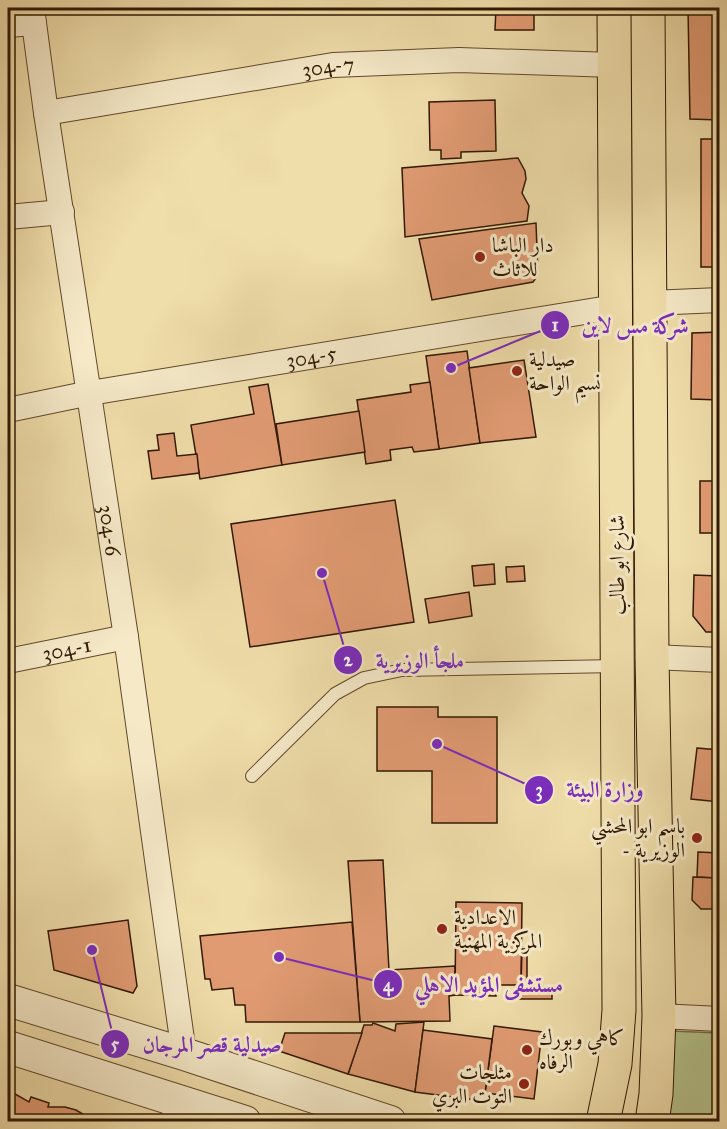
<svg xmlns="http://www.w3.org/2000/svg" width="727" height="1129" viewBox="0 0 727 1129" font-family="'IM FELL Great Primer',Amiri,serif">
<rect width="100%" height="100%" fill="#efddaa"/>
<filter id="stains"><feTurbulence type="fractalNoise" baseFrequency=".00333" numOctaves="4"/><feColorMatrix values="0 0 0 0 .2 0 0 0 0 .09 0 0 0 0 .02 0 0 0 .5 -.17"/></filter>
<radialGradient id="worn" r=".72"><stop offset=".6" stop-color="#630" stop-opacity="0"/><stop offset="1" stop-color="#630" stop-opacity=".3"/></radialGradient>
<polygon fill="#b4c28c" stroke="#726d46" stroke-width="1.5" points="671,1031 719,1033 719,1121 663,1122"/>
<g fill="#e19b73" stroke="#311800" stroke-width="1.5">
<polygon points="496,8 534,8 534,30 495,30"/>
<polygon points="688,8 720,8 720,120 690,119"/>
<polygon points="495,100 496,151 461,152 461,158 441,159 441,150 430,150 429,102"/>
<rect x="701" y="139" width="19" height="128"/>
<polygon points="518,158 525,171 526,179 522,193 529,206 527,221 405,237 402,168"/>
<polygon points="536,223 538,275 533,282 432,300 419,239"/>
<polygon points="720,332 720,400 691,399 692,333"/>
<polygon points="467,351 480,443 439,449 426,356"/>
<polygon points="524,360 536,437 480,443 469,368"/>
<polygon points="430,382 439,449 414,452 412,447 390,450 391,460 366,464 357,400 411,392 410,385"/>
<polygon points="268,384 282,465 200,479 191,425 254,414 249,387"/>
<polygon points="359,411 365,452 282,465 276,424"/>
<polygon points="174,433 177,456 197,454 199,473 152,479 148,451 159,450 157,435"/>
<rect x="700" y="481" width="20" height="52"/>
<polygon points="395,500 414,622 250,647 231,524"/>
<polygon points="720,552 720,632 706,632 693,616 694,575 718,576"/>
<polygon points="494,564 495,584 474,586 472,566"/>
<polygon points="524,566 525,581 507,582 506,567"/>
<polygon points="469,592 472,616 429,623 425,599"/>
<polygon points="377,707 438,707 438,717 497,717 497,823 432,823 432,771 377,771"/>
<polygon points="697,748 720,750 720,802 691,799"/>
<polygon points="698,852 720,853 720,909 715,909 716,878 697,877"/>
<polygon points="383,860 389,970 455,966 455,995 449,996 450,1021 360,1022 348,861"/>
<polygon points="693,877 716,878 715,909 701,909 692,900"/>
<polygon points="456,902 522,903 521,985 496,985 496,996 455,995"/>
<polygon points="128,920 137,986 133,993 54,970 48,931"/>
<polygon points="352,922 360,1022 246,1022 245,1005 235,1005 233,988 212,990 210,979 205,979 200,936"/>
<polygon points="522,949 527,949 527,986 552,986 552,999 518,999 518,985 521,985"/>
<polygon points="424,1022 415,1092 348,1074 364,1025 372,1025 373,1023 395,1031 396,1024"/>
<polygon points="494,1026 542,1032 534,1099 485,1093"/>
<polygon points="423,1030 492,1039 484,1101 415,1092"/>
<polygon points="285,1033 362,1033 348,1074 279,1051"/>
<polygon points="8,1090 29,1102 31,1097 49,1103 48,1107 65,1107 76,1110 96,1122 8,1122"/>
</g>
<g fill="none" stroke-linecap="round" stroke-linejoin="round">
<g stroke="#60492a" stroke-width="14">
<polyline id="service" points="252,776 335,694 364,678 402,670 617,666"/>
</g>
<g stroke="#60492a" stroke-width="26">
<g id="minor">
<path id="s1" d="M32 8 46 113 126 637 184 1054"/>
<polyline points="8,25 34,23"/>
<path id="s2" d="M46 113 333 65 459 60 614 65"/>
<polyline points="8,217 62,212"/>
<polyline points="650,303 720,300"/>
<path id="s3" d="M8 410 90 393 615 307"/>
<polyline points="652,657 720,660"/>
<path id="s4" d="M8 661 126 637"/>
<polyline points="659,1016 720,1019"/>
<polyline points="171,1122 182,1102"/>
</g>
</g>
<g stroke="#60492a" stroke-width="34">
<g id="tertiary">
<polyline points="8,1000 184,1054 390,1122"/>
<polyline points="8,1047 245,1122"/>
</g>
</g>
<g stroke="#311800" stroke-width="35">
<g id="primary">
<polyline points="648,8 652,657 659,1016 656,1094 652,1122"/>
<polyline points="603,1122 615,1064 619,1010 614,8"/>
</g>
</g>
<use href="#service" stroke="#f5e9c8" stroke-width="12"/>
<use href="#minor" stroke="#f5e9c8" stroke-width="24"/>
<use href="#tertiary" stroke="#f5e9c8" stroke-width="32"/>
<use href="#primary" stroke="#efddaa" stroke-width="33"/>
</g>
<g fill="#8f2418" stroke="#f5e9c8" stroke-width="2">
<circle cx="480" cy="257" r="6"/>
<circle cx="517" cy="371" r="6"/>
<circle cx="697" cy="838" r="6"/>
<circle cx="442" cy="929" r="6"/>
<circle cx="527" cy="1050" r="6"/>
<circle cx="524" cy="1084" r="6"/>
</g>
<g text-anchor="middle" stroke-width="6" stroke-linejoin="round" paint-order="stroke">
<g font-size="21" fill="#311800" stroke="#f5e9c8">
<text dy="7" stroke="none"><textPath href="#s2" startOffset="286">304-7</textPath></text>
<text dy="7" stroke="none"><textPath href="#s3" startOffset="308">304-5</textPath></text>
<text dy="7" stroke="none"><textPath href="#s1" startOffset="528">304-6</textPath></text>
<text transform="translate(617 565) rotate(-90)" y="7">شارع ابو طالب</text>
<text dy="7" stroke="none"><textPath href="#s4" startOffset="60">304-1</textPath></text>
</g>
<g font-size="21" fill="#311800" stroke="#f5e9c8" text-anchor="start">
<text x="492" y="252">دار الباشا<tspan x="492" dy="24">للاثاث</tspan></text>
<text x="529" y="366">صيدلية<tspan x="529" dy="24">نسيم الواحة</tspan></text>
<text x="685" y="833" text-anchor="end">باسم ابو المحشي<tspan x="685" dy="24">- الوزيرية</tspan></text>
<text x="454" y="924">الاعدادية<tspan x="454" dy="24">المركزية المهنية</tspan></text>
<text x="539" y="1045">كاهي وبورك<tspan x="539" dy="24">الرفاه</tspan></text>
<text x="512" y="1079" text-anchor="end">مثلجات<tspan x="512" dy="24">التوت البري</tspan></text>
</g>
</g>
<path fill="none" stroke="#7b2cbf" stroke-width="2" d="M451 368L555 325M322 573L348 660M437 744L539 790M279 957L388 984M92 950L115 1044"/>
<g fill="#7b2cbf" stroke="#f5e9c8" stroke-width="2">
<circle cx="451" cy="368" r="6"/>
<circle cx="322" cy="573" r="6"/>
<circle cx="437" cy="744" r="6"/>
<circle cx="279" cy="957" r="6"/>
<circle cx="92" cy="950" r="6"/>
<circle cx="555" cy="325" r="15"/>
<circle cx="348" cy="660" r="15"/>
<circle cx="539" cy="790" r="15"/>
<circle cx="388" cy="984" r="15"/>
<circle cx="115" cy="1044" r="15"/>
</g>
<g font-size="18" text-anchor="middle" font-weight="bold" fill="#fff">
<text x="555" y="331">1</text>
<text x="348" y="666">2</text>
<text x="539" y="796">3</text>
<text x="388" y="991">4</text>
<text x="115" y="1050">5</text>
</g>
<g font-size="22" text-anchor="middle" font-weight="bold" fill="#7b2cbf" stroke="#f5e9c8" stroke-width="6" stroke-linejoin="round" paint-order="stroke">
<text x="635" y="333">شركة مس لاين</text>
<text x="420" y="668">ملجأ الوزيرية</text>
<text x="605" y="797">وزارة البيئة</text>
<text x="489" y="992">مستشفى المؤيد الاهلي</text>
<text x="212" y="1052">صيدلية قصر المرجان</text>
</g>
<rect width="727" height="1129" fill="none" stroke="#efddaa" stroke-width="30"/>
<rect x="9" y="9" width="709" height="1111" fill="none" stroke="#311800" stroke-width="3"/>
<rect x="15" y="15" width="697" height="1099" fill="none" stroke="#311800" stroke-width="1.5"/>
<rect width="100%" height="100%" filter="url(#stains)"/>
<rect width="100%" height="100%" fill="url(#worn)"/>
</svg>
